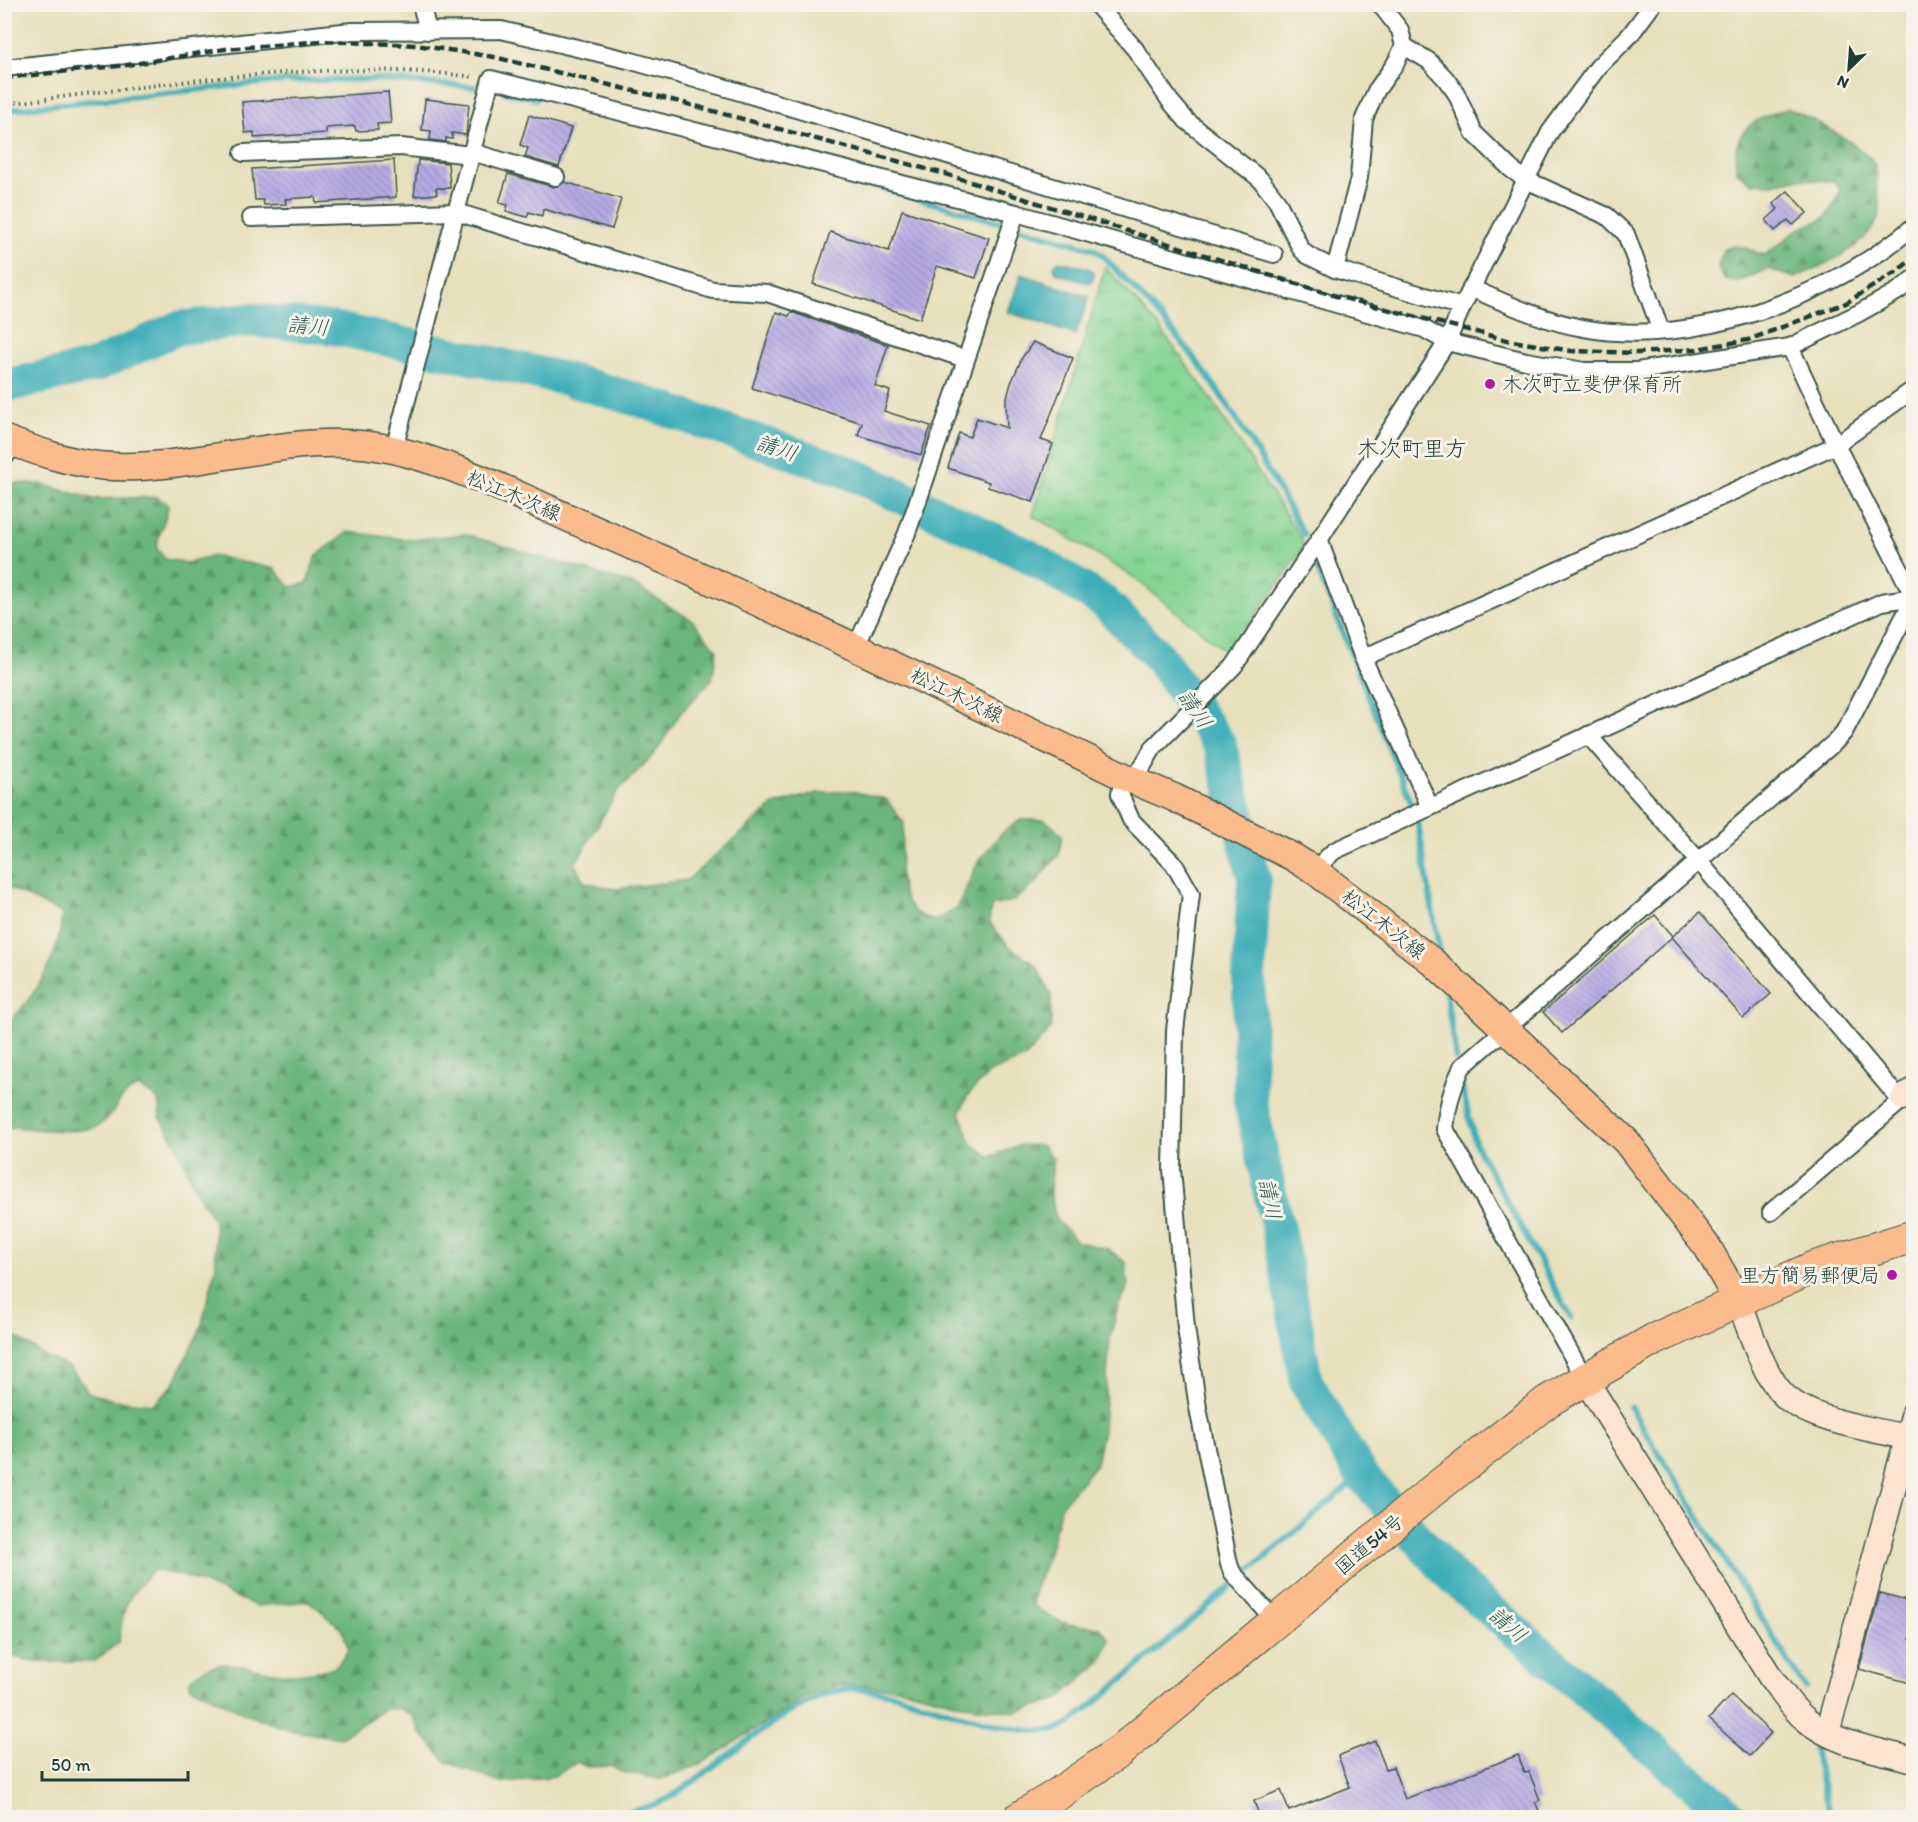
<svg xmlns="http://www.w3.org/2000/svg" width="1918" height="1822" viewBox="0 0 1918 1822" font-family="Itim,'Klee One',sans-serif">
<defs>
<pattern id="forest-firs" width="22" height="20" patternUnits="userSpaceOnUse" patternTransform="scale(1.5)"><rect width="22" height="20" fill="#6cb67e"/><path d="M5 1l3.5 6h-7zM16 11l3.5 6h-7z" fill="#589568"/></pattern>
<pattern id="park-tufts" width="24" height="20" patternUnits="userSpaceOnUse" patternTransform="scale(1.5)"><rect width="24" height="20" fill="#85d494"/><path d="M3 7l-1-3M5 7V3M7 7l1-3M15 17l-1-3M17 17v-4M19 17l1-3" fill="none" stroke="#6cad7a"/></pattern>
<pattern id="building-back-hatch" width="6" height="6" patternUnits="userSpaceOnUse" patternTransform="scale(1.5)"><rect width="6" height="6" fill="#b7abe5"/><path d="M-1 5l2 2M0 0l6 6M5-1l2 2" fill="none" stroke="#948cba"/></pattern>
</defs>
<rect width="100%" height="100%" fill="#f7f3e8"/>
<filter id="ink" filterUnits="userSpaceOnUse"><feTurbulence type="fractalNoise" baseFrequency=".0167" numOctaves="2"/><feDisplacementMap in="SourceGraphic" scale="12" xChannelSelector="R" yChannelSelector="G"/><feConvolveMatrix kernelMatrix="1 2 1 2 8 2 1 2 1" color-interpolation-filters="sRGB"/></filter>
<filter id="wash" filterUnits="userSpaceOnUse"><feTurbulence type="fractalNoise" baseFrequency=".008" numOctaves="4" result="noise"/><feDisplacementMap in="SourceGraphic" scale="24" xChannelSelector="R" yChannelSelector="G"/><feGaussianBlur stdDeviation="1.35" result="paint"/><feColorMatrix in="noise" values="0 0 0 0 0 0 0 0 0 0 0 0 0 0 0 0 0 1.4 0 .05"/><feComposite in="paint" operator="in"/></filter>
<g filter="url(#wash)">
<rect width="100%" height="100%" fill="#e7e0bd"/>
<g fill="url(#forest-firs)" stroke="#467a59" stroke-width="1.5">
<path d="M1788 109C1805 114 1869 149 1875 166 1878 172 1876 182 1877 189 1879 203 1882 211 1875 224 1859 252 1822 265 1795 278L1768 269 1738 282 1725 280 1718 268 1723 250C1740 241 1748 251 1765 255L1797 230 1825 218 1836 201 1840 190 1834 181 1796 179 1773 184 1752 183 1737 172C1729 131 1753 118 1788 109Z"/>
<path d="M14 483 41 484 94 499 157 497 168 504C167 522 157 531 157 549L165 559 187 563 214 556 275 569 290 587 307 583 316 556 348 532 412 540 464 534 632 584 692 620 717 650 712 679 680 714 655 753 617 792 575 864 584 882 614 889 687 880 774 805 817 793 851 791 886 799 904 823C903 851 892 886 913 910 917 915 928 918 934 921L957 909 979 860 1001 834 1020 820H1045L1062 835 1059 854 1037 882 1013 901 991 906 989 922 1009 946 1036 965 1051 995V1028L1025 1058 990 1072 968 1095 960 1112 971 1143 990 1157 1021 1145H1041L1053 1158 1050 1191 1056 1220 1078 1242 1108 1249 1126 1263 1128 1287 1118 1306 1110 1338 1103 1430 1096 1464 1061 1506 1048 1557 1036 1585 1032 1603C1050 1623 1073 1626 1099 1627L1110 1640 1101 1661 1059 1699 1016 1712 975 1707 899 1688 840 1685 806 1697 699 1765 660 1779 621 1772 611 1766 587 1767 577 1762 555 1776 500 1783 447 1762 420 1732 413 1716 401 1709H384L341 1738 294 1731 255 1718 190 1686V1679C224 1649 255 1674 292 1674 306 1674 321 1670 334 1668L349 1650 342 1629 309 1601 257 1606 187 1577 154 1570C127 1596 123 1605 119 1642L93 1662H37L5 1655V1330L45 1356 71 1368 89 1393 114 1400 153 1404 173 1385 201 1327 216 1266 214 1220 195 1189 176 1144 160 1117 158 1099 139 1087C113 1096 119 1115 99 1125 80 1136 26 1128 5 1126V1026C36 996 60 957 62 913L5 886 4 491Z"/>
</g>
<polygon fill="url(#park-tufts)" stroke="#528864" stroke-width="1.5" points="1105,267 1157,324 1210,397 1302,540 1304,548 1230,651 1224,650 1132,576 1033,516"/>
<g fill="#3daeb8" stroke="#2e7676" stroke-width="1.5">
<polygon points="1059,261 1088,268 1093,272 1094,277 1091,282 1084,282 1056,273 1054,266"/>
<polygon points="1021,274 1089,297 1076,335 1008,312"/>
</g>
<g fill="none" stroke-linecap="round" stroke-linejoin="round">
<g stroke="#3daeb8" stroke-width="6">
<polyline points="505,93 537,99"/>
<polyline points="4,110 281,81 376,79 474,87"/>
<path d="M829 173 1093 249 1101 254C1136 291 1171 326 1201 367 1240 420 1272 478 1304 535"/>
<polyline points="1317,568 1412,805"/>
<polyline points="1418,823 1440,956"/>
<polyline points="1445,987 1456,1058"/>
<polyline points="1461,1084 1476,1145 1571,1318"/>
<polyline points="1630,1407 1805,1688"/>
<polyline points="1814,1748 1830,1818"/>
<path d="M609 1818C628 1811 652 1808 669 1798 716 1769 798 1691 850 1689 911 1686 1011 1747 1063 1727 1074 1722 1085 1710 1095 1703L1361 1475"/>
</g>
<polyline stroke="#3daeb8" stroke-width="34" points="4,386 95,366 178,328 250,320 333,328 566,379 638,400 848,472 1027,555 1104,602 1160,658 1220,745 1254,878 1249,976 1250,1100 1282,1248 1306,1382 1361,1475 1452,1577 1733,1818"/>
</g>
<g id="blocks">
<g fill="url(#building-back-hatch)">
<polygon points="388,92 391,123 377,124 378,130 356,131 355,126 326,128 326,133 254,138 254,132 245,133 242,102"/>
<polygon points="425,99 469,104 466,135 452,133 452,139 446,138 446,142 430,140 431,131 422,130"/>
<polygon points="529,115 571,128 559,167 525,157 528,148 520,145"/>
<polygon points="394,160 396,197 316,203 315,197 285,199 286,204 264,205 263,200 255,200 252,169"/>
<polygon points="418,160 448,163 450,188 436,188 437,194 414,196"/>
<polygon points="508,174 554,187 565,182 621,199 612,229 543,209 542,216 529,212 527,217 506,211 508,205 499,203"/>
<polygon points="1788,191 1807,213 1793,225 1788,220 1775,231 1766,220 1778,209 1773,204"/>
<polygon points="902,210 989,238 976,278 937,266 920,319 813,284 830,232 889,251"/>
<polygon points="776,312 789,316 791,312 888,345 875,386 890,391 884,411 931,426 921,455 858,435 862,423 752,388"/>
<polygon points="1033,342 1073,358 1041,440 1053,444 1033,502 988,487 989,482 948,468 959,433 970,437 977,418 1007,428 1006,401 1011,383 1022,358"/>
<polygon points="1700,912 1771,994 1743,1018 1672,937 1562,1033 1543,1012 1655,915 1673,936"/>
<polygon points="1880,1593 1914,1602 1914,1626 1910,1639 1914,1640 1914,1684 1859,1669"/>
<polygon points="1731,1695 1771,1733 1750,1756 1709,1719"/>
<polygon points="1375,1741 1386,1769 1393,1767 1405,1799 1518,1755 1525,1773 1529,1772 1540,1800 1535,1802 1539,1810 1521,1818 1260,1818 1254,1801 1281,1790 1289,1811 1350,1787 1338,1756"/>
</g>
</g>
</g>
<g filter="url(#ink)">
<use href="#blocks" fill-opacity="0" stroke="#3d5549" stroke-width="1.5"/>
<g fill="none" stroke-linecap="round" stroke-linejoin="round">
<g stroke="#3d5549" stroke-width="20">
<g id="street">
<polyline points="421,4 428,31"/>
<polyline points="1096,4 1135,49 1170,101 1187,121 1260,179 1277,201 1301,249 1307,255 1335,269 1462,307"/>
<polyline points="1404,46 1429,61 1445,78 1456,93 1474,133 1511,169 1526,180 1607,216 1626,234 1661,331"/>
<polyline points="4,68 352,31 501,30 628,60 730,89 1274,254"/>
<polyline points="472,152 556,177"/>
<polyline points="243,153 401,147 471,155"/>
<polyline points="251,218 456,212 713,290 767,293 965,359"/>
<polyline points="1335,269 1359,178 1364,119 1376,91 1395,64 1404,46 1400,30 1380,4"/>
<path d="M1471 288C1507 304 1544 321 1583 328 1692 349 1831 297 1914 226"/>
<polyline points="1790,347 1836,445 1914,597"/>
<polyline points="394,449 491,79 1016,213 1424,329 1447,342 1526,361 1584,371 1637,371 1790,347 1859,313 1898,291 1914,279"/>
<polyline points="4,458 15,444"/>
<polyline points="1319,540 1363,658 1430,807"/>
<polyline points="856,647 907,533 1016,213"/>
<polyline points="1363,658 1836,445 1914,389"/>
<polyline points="1588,735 1698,860 1901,1101 1903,1098"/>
<polyline points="1123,776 1120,794 1131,820 1174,864 1191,894 1175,1031 1172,1169 1186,1328 1198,1408 1229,1564 1232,1572 1277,1623"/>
<polyline points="1134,781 1153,748 1234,666 1319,540 1447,342 1462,307 1550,132 1598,67 1630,35 1653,4"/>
<polyline points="1314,870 1334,851 1882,602 1914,597"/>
<polyline points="1771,1212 1901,1101"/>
<path d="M1585 1379 1445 1129C1447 1106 1452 1088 1462 1067L1835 742 1844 732 1914 598"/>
</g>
</g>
<g stroke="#3d5549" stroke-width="27">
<g id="secondary">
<polyline points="1903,1098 1914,1090"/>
<path d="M1739 1303C1750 1329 1762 1370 1780 1391 1806 1422 1875 1429 1914 1439"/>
<path d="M1585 1379 1771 1678C1781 1691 1791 1707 1804 1718 1832 1744 1878 1750 1914 1760"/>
<polyline points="1827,1733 1914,1413"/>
</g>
</g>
<g stroke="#3d5549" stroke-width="30">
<path id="primary" d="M4 439C36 451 69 463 103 466 201 473 297 426 395 450 466 467 539 506 607 535 781 610 952 693 1123 776L1175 798 1293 857 1314 870 1433 962 1626 1141 1708 1248 1739 1303"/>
</g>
<g stroke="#3d5549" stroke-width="34">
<polyline id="highway" points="1019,1818 1058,1794 1120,1751 1432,1491 1548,1401 1653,1340 1812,1268 1914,1236"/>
</g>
<path stroke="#3d5549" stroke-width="4" stroke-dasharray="1.5 4.5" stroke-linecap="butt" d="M4 104C159 86 320 57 475 77"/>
<use href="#street" stroke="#fff" stroke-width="16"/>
<use href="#secondary" stroke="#fde4d1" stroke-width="24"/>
<use href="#primary" stroke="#fbbb8d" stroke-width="27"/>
<use href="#highway" stroke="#fbbb8d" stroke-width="32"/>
<polyline stroke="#1f3d34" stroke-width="4.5" stroke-dasharray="9 4.5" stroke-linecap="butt" points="4,78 127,65 225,49 322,41 416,45 494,57 680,102 945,174 1336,296 1507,340 1571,351 1638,353 1697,349 1748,340 1846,303 1896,272 1914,258"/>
</g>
</g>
<g fill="#b5179e" stroke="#f7f3e8" stroke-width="2">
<circle cx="1490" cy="384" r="6"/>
<circle cx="1892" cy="1275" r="6"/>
</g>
<g text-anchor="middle" stroke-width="6" stroke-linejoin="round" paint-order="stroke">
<g font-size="20" fill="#1f3d34" stroke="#f7f3e8" text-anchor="start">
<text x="1502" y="391">木次町立斐伊保育所</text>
<text x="1880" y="1282" text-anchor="end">里方簡易郵便局</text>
</g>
<g font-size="20" fill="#1f3d34" stroke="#f7f3e8">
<text transform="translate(514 495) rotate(23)" y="7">松江木次線</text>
<text transform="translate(957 695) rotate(26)" y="7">松江木次線</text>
<text transform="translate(1384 924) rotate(38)" y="7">松江木次線</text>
<text transform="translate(1369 1544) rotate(-40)" y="7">国道54号</text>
</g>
<g font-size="21" font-style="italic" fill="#285f5c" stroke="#f7f3e8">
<text transform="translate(308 326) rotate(6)" y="7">請川</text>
<text transform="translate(777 448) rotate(18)" y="7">請川</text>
<text transform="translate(1195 709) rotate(56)" y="7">請川</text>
<text transform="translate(1270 1199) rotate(79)" y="7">請川</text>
<text transform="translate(1508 1625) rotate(41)" y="7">請川</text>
</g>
<g font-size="22" fill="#1f3d34" stroke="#f7f3e8">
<text x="1412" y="456">木次町里方</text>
</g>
</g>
<rect width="1918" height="1822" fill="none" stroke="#f7f3e8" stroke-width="24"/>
<g transform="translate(1849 69) rotate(205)" stroke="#f7f3e8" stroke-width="4.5" paint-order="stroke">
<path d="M0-4.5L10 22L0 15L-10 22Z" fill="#1f3d34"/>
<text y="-9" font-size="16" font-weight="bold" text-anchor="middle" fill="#1f3d34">N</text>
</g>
<path d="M42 1771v9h146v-9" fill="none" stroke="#1f3d34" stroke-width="3"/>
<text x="51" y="1771" font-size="18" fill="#1f3d34" stroke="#f7f3e8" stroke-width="4.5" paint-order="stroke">50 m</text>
</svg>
